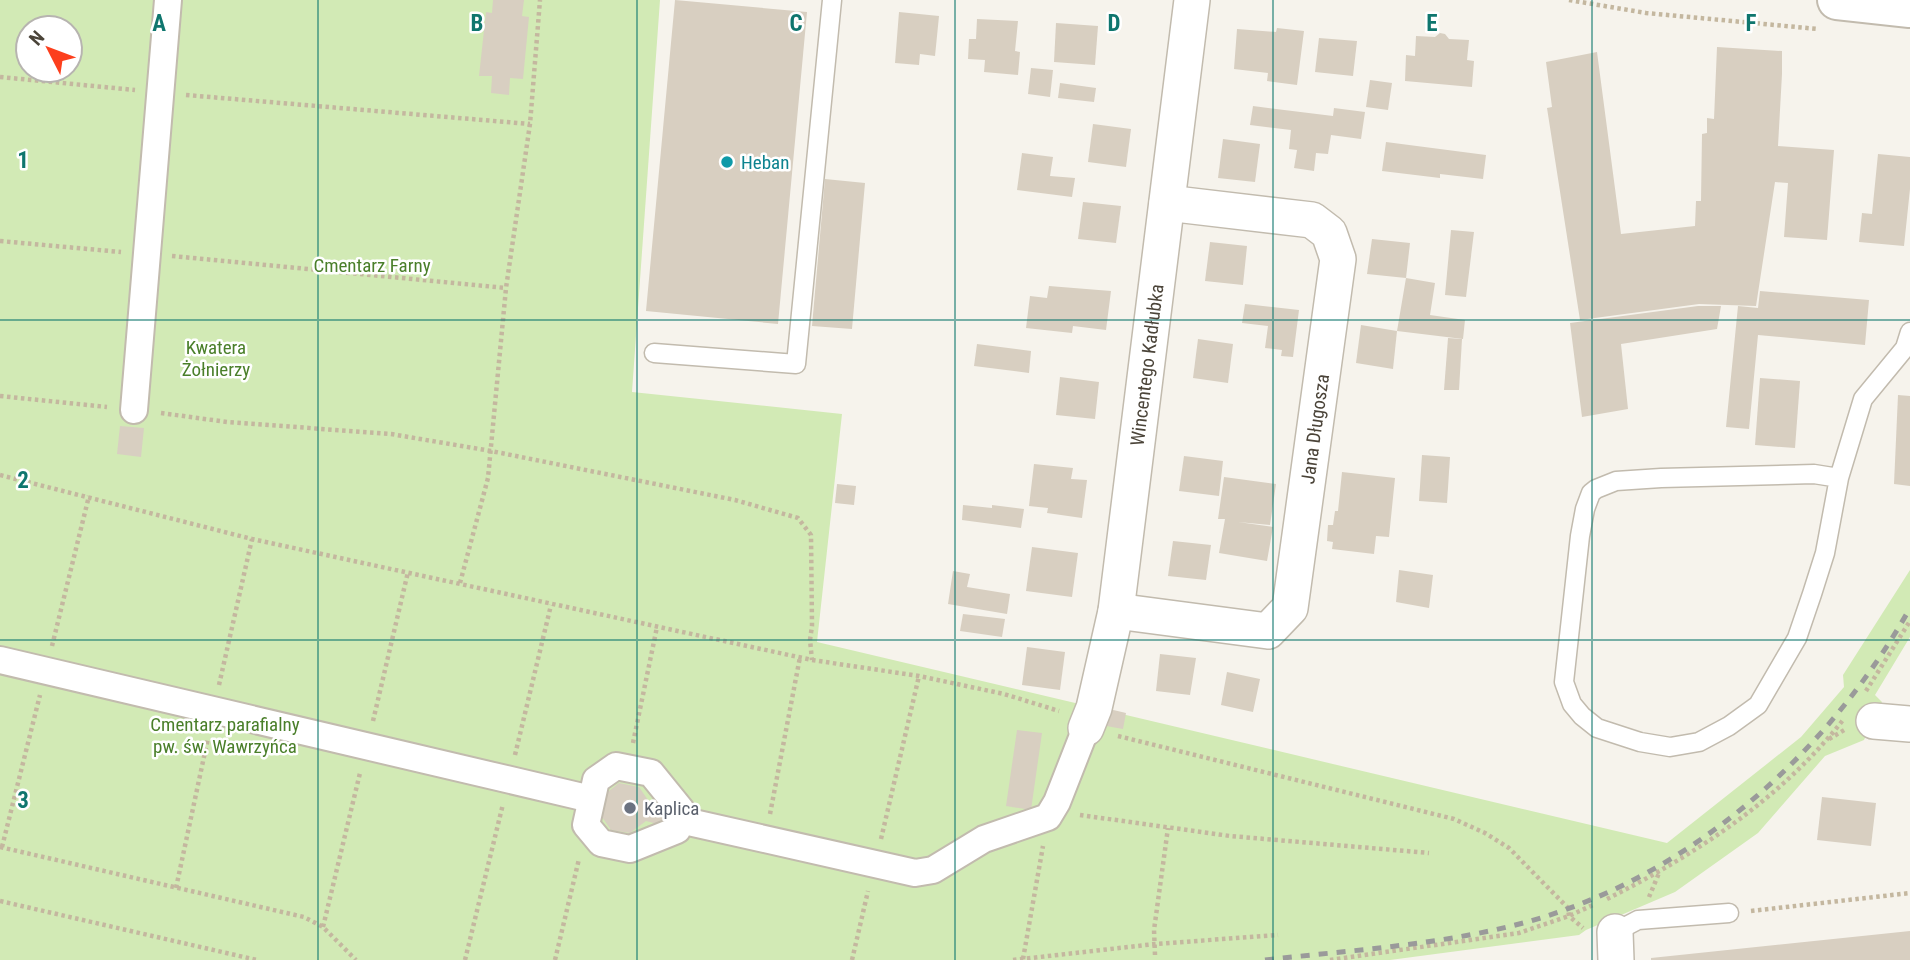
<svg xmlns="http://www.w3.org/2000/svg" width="1910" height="960" viewBox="0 0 1910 960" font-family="'Roboto Condensed',sans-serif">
<rect width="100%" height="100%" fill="#f6f3ec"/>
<path fill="#d2eab5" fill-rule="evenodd" d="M0 0H660L632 392 842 414 817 642 1667 843 1801 737 1844 687 1843 675 1910 570V637L1875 695 1882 702 1864 740 1825 756 1758 833 1675 892 1586 930 1579 935 1390 960H0ZM28 28H70V70H28Z"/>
<g fill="#d8cfc1">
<polygon points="493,0 524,0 522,16 529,17 523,79 510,78 509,95 491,93 492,76 479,76 486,12 492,13"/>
<polygon points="675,0 807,12 778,324 646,311"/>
<polygon points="899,12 939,16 935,56 920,54 919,65 895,63"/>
<polygon points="977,19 1018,21 1015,51 1020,52 1018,75 984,72 985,60 968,59 969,39 976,39"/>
<polygon points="1056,23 1098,26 1095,65 1054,62"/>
<polygon points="1277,28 1304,31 1297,85 1267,81 1268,73 1234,69 1237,29 1276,32"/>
<polygon points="1440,33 1445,34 1449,39 1469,40 1467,60 1474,61 1472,87 1405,81 1406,55 1415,56 1416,36 1435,37"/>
<polygon points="1319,38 1357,41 1353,76 1315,72"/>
<polygon points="1717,47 1782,51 1782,74 1778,146 1834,150 1827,240 1784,237 1788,183 1775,182 1756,306 1699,304 1580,320 1547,108 1552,107 1546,62 1597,52 1621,234 1695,226 1696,201 1701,201 1702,134 1707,133 1707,118 1714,119"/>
<polygon points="1031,68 1053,70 1050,97 1028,94"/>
<polygon points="1370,80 1392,83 1388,110 1366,107"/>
<polygon points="1060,83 1096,88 1094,102 1058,98"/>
<polygon points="1253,106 1333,116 1334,108 1365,112 1361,139 1331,135 1328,154 1316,153 1314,171 1294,168 1297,150 1289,149 1291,130 1250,125"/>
<polygon points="1093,124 1131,129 1126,167 1088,162"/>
<polygon points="1223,139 1260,144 1255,182 1218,178"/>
<polygon points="1386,142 1486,155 1483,179 1440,174 1440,178 1382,171"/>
<polygon points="1022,153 1053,157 1050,176 1075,178 1072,197 1017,190"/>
<polygon points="1878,154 1910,157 1910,189 1904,246 1859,242 1862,213 1872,214"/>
<polygon points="825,179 865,183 852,329 812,326"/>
<polygon points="1083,202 1121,206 1116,243 1078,239"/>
<polygon points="1451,230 1474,232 1466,297 1445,295"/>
<polygon points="1372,239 1410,243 1406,278 1367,274"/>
<polygon points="1210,242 1247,246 1243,285 1205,281"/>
<polygon points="1406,278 1435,283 1430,315 1465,320 1463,339 1397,331"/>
<polygon points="1049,286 1111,291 1106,330 1073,326 1072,333 1026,328 1030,296 1047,298"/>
<polygon points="1760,291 1869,300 1865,345 1758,335 1749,429 1726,427 1738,306 1758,308"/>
<polygon points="1245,304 1299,310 1293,357 1281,356 1282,350 1265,348 1268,326 1242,323"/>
<polygon points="1698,306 1721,306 1717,329 1621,344 1628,409 1582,417 1570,323"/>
<polygon points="1361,325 1397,331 1393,369 1356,363"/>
<polygon points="1448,338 1462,339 1459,390 1444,390"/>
<polygon points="1198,339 1233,344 1228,383 1193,378"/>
<polygon points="977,344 1031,351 1029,373 974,366"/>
<polygon points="1060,377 1099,382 1095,419 1056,415"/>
<polygon points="1760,378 1800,381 1795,448 1755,445"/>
<polygon points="1898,395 1910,396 1910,486 1894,484"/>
<polygon points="120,426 144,428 141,457 117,454"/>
<polygon points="1422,455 1450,457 1447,503 1419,501"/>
<polygon points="1184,456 1223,461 1219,496 1179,491"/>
<polygon points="1034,464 1073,468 1071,479 1087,480 1082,518 1047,513 1048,508 1029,506"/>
<polygon points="1342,472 1395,478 1389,537 1376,536 1374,554 1332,549 1333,542 1327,541 1328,525 1333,525 1335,511 1338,511"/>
<polygon points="1224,477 1276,484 1270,525 1238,522 1273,527 1267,561 1219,553 1225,519 1218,519"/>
<polygon points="837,484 856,486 854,505 835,503"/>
<polygon points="963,505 992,508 992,505 1024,509 1021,528 962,520"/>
<polygon points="1173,541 1211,545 1206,580 1168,576"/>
<polygon points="1032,547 1078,553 1072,597 1026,591"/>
<polygon points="1399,570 1433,575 1429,608 1396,602"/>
<polygon points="953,571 970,574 967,587 1010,594 1007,614 948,604"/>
<polygon points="963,614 1005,619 1002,637 960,631"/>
<polygon points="1027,647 1065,652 1060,690 1022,685"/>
<polygon points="1160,654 1196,658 1190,695 1156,691"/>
<polygon points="1227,672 1260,679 1253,712 1221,705"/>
<polygon points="1105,708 1126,713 1123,729 1101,725"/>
<polygon points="1017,730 1042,733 1031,810 1006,806"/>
<polygon points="619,783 639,787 650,803 650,806 668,810 665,826 646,821 630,833 611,830 600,814 604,795"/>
<polygon points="1822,797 1876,803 1871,846 1817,840"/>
<polygon points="1910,931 1910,960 1651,960 1651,958"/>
</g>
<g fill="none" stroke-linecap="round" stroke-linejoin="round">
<g stroke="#c2bbae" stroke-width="21">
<g id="service">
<polyline points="654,353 796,364 832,0"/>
<polyline points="1839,478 1814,474 1661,478 1616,481 1596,489 1591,493 1585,509 1580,536 1564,682 1572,704 1582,716 1597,728 1640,742 1670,747 1699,742 1729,726 1758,705 1797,638 1812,594 1825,553 1839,478 1863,399 1905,348 1910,332"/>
<polyline points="1615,932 1638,920 1729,913"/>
</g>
</g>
<g stroke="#c2bbae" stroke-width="30">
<g id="pedestrian">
<polyline points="134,410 168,0"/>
<polyline points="0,660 591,799"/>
<polygon points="616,766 651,773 681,810 677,830 630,849 601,843 586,825 596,780"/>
<polyline points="680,820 915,873 933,870 984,839 1048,817 1057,802 1086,728"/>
</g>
</g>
<g stroke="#c2bbae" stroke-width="38">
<g id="minor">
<path id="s1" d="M1116 611 1268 631 1290 608 1338 259 1329 233 1312 220 1167 203"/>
<polyline points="1874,721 1910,724"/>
<path id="s2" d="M1086 728 1094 708 1116 611 1192 0"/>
<polyline points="1615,932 1616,960"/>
</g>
</g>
<g stroke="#c2bbae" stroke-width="42">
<polyline id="tertiary" points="1837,0 1910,8"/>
</g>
<g stroke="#c4b79f" stroke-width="4.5" stroke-dasharray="3.5 3.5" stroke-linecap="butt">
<polyline points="1569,0 1646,13 1818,29"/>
<polyline points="0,77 135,90"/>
<polyline points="186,95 530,124"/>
<polyline points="0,241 121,252"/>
<polyline points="172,256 506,288"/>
<polyline points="0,396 107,407"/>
<polyline points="161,413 227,422 391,434 491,451 735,500 798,518 811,535 812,626 810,640 812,660"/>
<polyline points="0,475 252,539 812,660 919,676 1004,694 1059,711"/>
<polyline points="460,583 488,478 506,288 530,124 540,0"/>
<polyline points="52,646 89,496"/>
<polyline points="219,685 252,539"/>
<polyline points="1866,691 1910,621"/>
<polyline points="373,721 408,572"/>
<polyline points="1118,736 1454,819 1485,833 1509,848 1568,908 1569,916 1583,928"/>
<polyline points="1829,739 1846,729"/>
<polyline points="633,743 657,627"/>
<polyline points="515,755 551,605"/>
<polyline points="770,814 800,657"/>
<polyline points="1080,815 1230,836 1429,853"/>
<polyline points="881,839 919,676"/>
<polyline points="0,847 304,917 323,927 356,960"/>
<polyline points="2,847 40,695"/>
<polyline points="176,888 208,738"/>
<polyline points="1649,897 1659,873"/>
<path d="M1607 899C1695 855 1781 799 1843 720"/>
<polyline points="0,901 257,960"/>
<polyline points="1751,911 1910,893"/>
<polyline points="323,927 360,773"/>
<polyline points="1155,955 1154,930 1168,828"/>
<polyline points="1023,959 1043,846"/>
<polyline points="465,960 503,804"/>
<polyline points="555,960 579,859"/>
<polyline points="852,960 868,891"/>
<polyline points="1013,960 1155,944 1278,935"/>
<polyline points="1330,960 1519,933 1569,916 1595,904"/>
</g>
<use href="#service" stroke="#fff" stroke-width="18"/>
<use href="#pedestrian" stroke="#fff" stroke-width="26"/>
<use href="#minor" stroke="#fff" stroke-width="35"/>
<use href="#tertiary" stroke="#fff" stroke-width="38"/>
<path stroke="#9a9a9a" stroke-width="5" stroke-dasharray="9 9" stroke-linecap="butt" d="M1265 960C1352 950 1442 945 1527 922 1691 876 1828 754 1910 608"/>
</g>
<path fill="none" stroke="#0f766e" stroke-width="2" stroke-opacity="0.55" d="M318 0V960M637 0V960M955 0V960M1273 0V960M1592 0V960M0 320H1910M0 640H1910"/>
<circle fill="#0f9aa8" stroke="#fff" stroke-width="2.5" cx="727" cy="162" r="7"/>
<circle fill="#6b7280" stroke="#fff" stroke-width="2.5" cx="630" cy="808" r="7"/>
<g text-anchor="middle" stroke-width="5" stroke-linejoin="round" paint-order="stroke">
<g font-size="19" fill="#0d838f" stroke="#fff" text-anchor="start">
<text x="741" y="169">Heban</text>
</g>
<g font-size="19" fill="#4a7f2a" stroke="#fff">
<text x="372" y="272">Cmentarz Farny</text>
<text x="216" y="354">Kwatera<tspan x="216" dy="22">Żołnierzy</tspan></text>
<text x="225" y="731">Cmentarz parafialny<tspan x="225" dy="22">pw. św. Wawrzyńca</tspan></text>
</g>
<g font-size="19" fill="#4b4439" stroke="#fff">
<text dy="7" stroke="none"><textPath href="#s2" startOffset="369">Wincentego Kadłubka</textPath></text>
<text dy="7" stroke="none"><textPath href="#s1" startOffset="366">Jana Długosza</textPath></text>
</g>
<g font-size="19" fill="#5b616d" stroke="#fff" text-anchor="start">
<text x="644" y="815">Kaplica</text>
</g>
</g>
<g font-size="23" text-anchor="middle" font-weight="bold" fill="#0f766e" stroke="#fff" stroke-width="5" stroke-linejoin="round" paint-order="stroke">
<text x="159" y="31">A</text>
<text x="477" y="31">B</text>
<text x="796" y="31">C</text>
<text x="1114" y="31">D</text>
<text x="1432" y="31">E</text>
<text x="1751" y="31">F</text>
<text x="23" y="168">1</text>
<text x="23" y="488">2</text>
<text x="23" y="808">3</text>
</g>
<g transform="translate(49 49) rotate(312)"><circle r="33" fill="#ffffff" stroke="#b7b4b0" stroke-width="2"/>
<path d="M0-5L12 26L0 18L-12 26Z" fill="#fc3f1d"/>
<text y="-10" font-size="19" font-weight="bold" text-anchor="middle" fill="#4b4439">N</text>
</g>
</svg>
